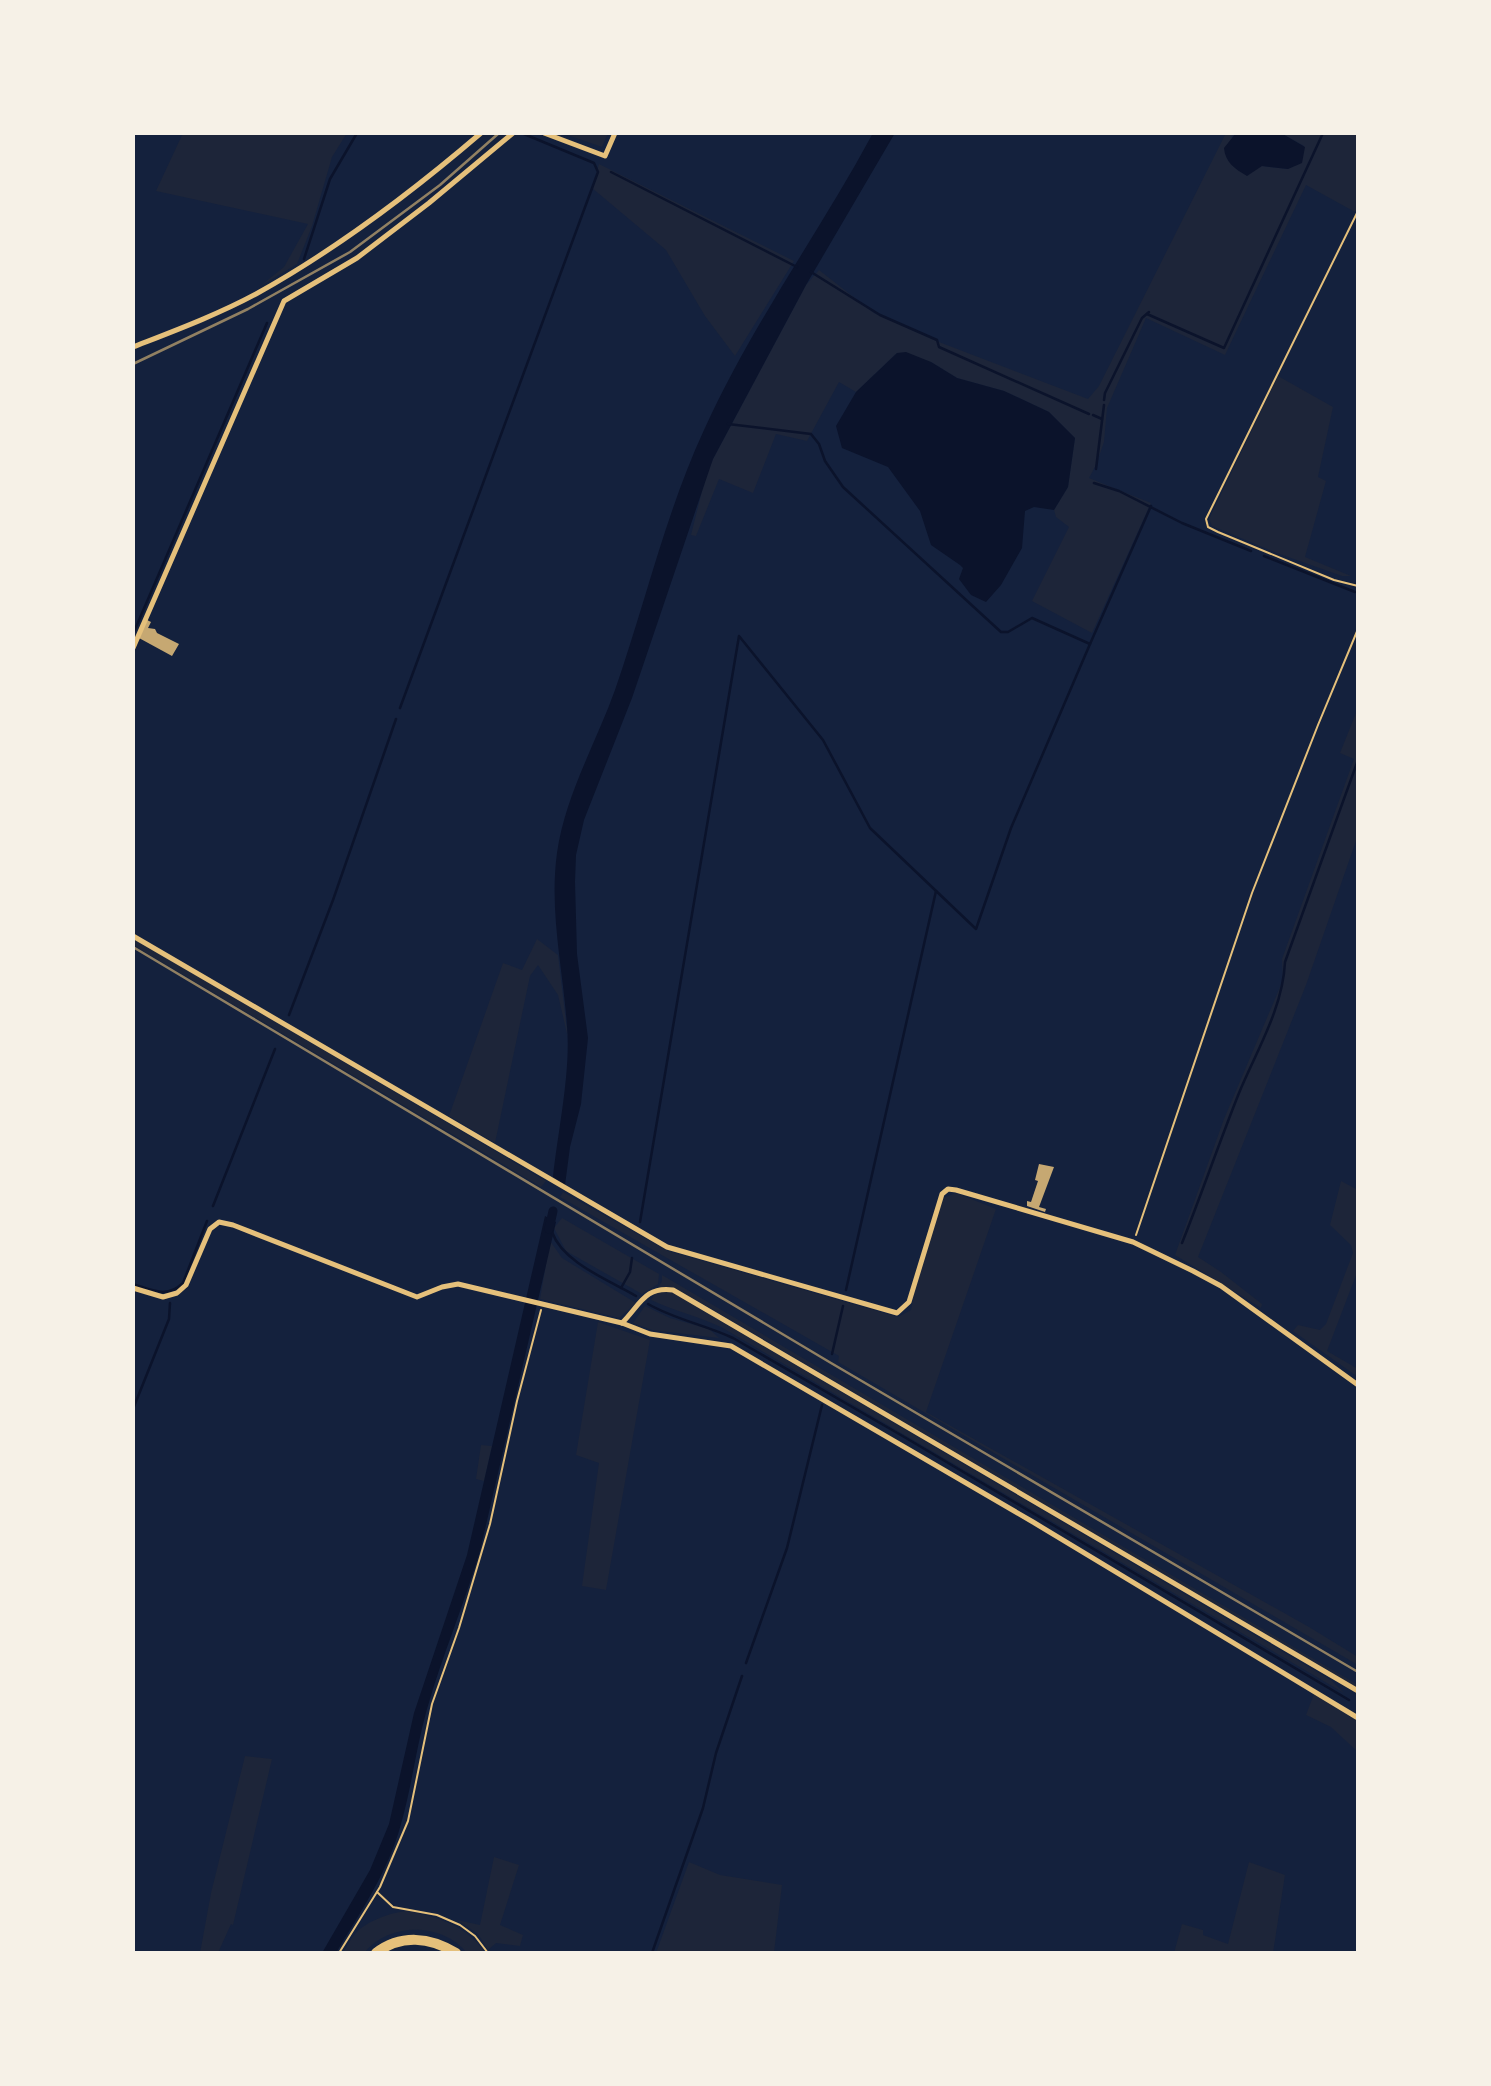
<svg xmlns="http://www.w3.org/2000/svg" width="1491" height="2086" viewBox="0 0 1491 2086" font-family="Roboto,sans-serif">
<rect width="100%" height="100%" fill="#14213d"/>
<g fill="#1d2539">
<polygon points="183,133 347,133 332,157 312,226 297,264 259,287 284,267 308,224 156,191"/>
<polygon points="562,133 608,133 602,147"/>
<polygon points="1226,133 1236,133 1231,137 1262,166 1288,169 1304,146 1281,133 1358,133 1358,206 1355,212 1306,185 1225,355 1146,318 1107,408 1104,442 1096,465 1089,478 1151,503 1092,633 1032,601 1069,527 1056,517 1054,510 1068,487 1075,438 1049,412 1004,391 957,378 931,362 897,353 856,392 839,382 807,441 776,434 753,493 719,479 696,536 691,535 706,475 713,459 806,285 819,270 874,313 939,342 1088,399 1099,386"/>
<polygon points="599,164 794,261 735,356 705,316 666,250 592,188"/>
<polygon points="1278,376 1333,407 1318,477 1326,481 1305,557 1351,576 1342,576 1277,553 1212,526 1209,519"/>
<polygon points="1358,708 1358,835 1306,985 1198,1257 1221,1272 1262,1304 1261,1308 1175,1255 1224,1119 1283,980 1282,959 1354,759 1340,753"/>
<polygon points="133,938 546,1181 541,1187 133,945"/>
<polygon points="537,939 558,955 568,1038 558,995 538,965 530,976 495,1143 449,1116 503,963 522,970"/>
<polygon points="1341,1181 1358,1190 1358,1270 1327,1351 1358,1369 1358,1377 1293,1331 1298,1325 1320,1330 1326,1324 1353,1253 1351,1245 1330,1225"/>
<polygon points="563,1192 668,1251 898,1317 911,1310 914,1294 943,1198 956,1193 996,1209 926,1412 1309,1627 1358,1657 1358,1665 838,1362 839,1356 560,1197"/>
<polygon points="562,1218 659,1274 658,1284 642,1294 566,1251 554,1228"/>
<polygon points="550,1241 562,1258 636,1303 619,1318 540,1299"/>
<path d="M662 1275 1358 1685V1689L705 1305 702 1310 1331 1680 1344 1693 721 1327C698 1316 674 1311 651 1300L662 1281Z"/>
<polygon points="645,1306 670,1318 709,1329 719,1338 652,1330 633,1323"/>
<polygon points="598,1322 650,1340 606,1590 582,1586 599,1463 576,1455"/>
<polygon points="481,1445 492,1446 484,1481 476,1479"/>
<polygon points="1314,1694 1358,1721 1358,1752 1331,1727 1306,1715"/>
<polygon points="245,1756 272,1759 233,1925 231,1924 218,1953 200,1953 211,1893"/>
<polygon points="494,1857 519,1865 500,1925 523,1935 520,1946 496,1943 488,1950 478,1934 457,1920 480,1925"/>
<polygon points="689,1862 720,1875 782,1885 774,1953 656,1953"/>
<polygon points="1249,1862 1285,1875 1273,1953 1174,1953 1182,1924 1203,1930 1203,1935 1228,1944"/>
<path d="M406 1911C436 1916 468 1926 485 1953H467C442 1922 389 1922 364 1953H343C347 1947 350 1939 355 1934 366 1921 390 1913 406 1911Z"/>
</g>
<g fill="#0b132b">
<path d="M873 133H895L806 285 713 459 632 698 584 820 576 855 575 882 577 954 588 1038 581 1104 570 1147 565 1185 553 1177C558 1130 571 1072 567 1026 563 969 549 911 557 853 565 796 596 743 615 690 645 604 666 512 704 430 751 326 819 233 873 133Z"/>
<path d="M1236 133H1281L1305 147 1302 163 1288 169 1262 166 1247 176C1235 169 1225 162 1224 148Z"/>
<polygon points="906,352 931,362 957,378 1004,391 1049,412 1075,438 1068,487 1054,510 1034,507 1025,511 1022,548 1001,585 986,602 971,595 959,579 963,568 960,565 931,545 920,511 888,467 842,448 836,426 856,392 897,353"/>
<path d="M545 1216 556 1222 480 1551C464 1605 442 1656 427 1709 416 1747 412 1786 401 1824 389 1870 360 1913 336 1953H322L370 1870 389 1824 414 1713 467 1555Z"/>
</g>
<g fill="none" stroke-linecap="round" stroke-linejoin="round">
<g stroke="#0b132b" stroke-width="2.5">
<polyline points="611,172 797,267"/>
<polyline points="304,259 330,179 357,133"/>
<polyline points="811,272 880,315 937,340 939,347 1089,414"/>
<polyline points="1147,314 1224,348 1323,133"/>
<polyline points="1104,400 1105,393 1142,318 1149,312"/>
<polyline points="1093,415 1102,419"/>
<polyline points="1096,469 1104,405"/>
<polyline points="1094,483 1119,491 1182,523 1251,551"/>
<polyline points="1264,556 1355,592"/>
<polyline points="133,634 267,323"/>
<polyline points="1090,644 1151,506"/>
<polyline points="400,708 598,172 594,163 524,134"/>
<polyline points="289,1015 333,900 396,719"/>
<polyline points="213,1206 275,1049"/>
<polyline points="640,1222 739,636 823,740 870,828 976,929 1011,828 1090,644 1032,618 1008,632 1001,632 843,487 825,461 819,444 811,434 728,424"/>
<path d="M552 1232C563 1263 609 1280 636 1296"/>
<path d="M1182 1243C1202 1193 1219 1143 1239 1093 1256 1052 1283 1008 1285 962L1358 760"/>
<path d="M133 1284C152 1290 167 1299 183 1283L207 1221"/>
<polyline points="621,1288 630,1272 632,1258"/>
<polyline points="846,1290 936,891"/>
<path d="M648 1304C674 1319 705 1325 733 1338L906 1438 1349 1700"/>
<polyline points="832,1354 843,1306"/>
<polyline points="133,1409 169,1319 170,1303"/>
<polyline points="746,1663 787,1548 822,1405"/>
<polyline points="652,1953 703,1808 716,1753 742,1676"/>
</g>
<polyline stroke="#0b132b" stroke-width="9" points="549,1229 553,1211"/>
</g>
<g fill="#c6a872">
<polygon points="147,620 151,622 148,628 155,629 157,633 179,644 172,656 139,638"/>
<polygon points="1039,1164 1054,1167 1039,1207 1046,1209 1045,1212 1027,1206 1027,1201 1031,1202 1038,1181 1035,1180"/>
</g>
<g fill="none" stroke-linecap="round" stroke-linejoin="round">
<g stroke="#e5c07b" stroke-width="2">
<polyline points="1358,211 1206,519 1208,527 1218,532 1334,580 1358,586"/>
<polyline points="1136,1235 1252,893 1318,725 1358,629"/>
<polyline points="377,1892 393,1907 437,1915 460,1925 475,1936 488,1953"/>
<polyline points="339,1953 380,1887 408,1821 432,1704 459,1628 490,1524 517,1401 541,1310"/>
</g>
<g stroke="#e5c07b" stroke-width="5">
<polyline points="544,133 605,156 615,133"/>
<path d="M133 347C174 331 217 315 256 294 337 249 411 193 481 133"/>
<polyline points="133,648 284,301 357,258 429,203 513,133"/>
<polyline points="133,936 667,1247 897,1313 909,1302 942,1194 948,1189 956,1190 1133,1242 1193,1271 1221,1286 1358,1385"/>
<polyline points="133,1288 163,1297 177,1293 186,1285 210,1229 219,1222 233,1225 417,1297 442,1287 458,1284 622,1323 650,1334 731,1346 1033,1522 1358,1718"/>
<path d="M622 1323C640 1305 645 1286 673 1290L1358 1691"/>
</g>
<path stroke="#e5c07b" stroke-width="10" d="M376 1953C401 1934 430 1937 456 1953"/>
<g stroke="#918062" stroke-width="2.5">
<polyline points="133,364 248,309 350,252 440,185 499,133"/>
<polyline points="133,947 831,1363 1358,1672"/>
</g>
</g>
<rect width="1491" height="2086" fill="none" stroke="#f6f1e7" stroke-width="270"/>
</svg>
